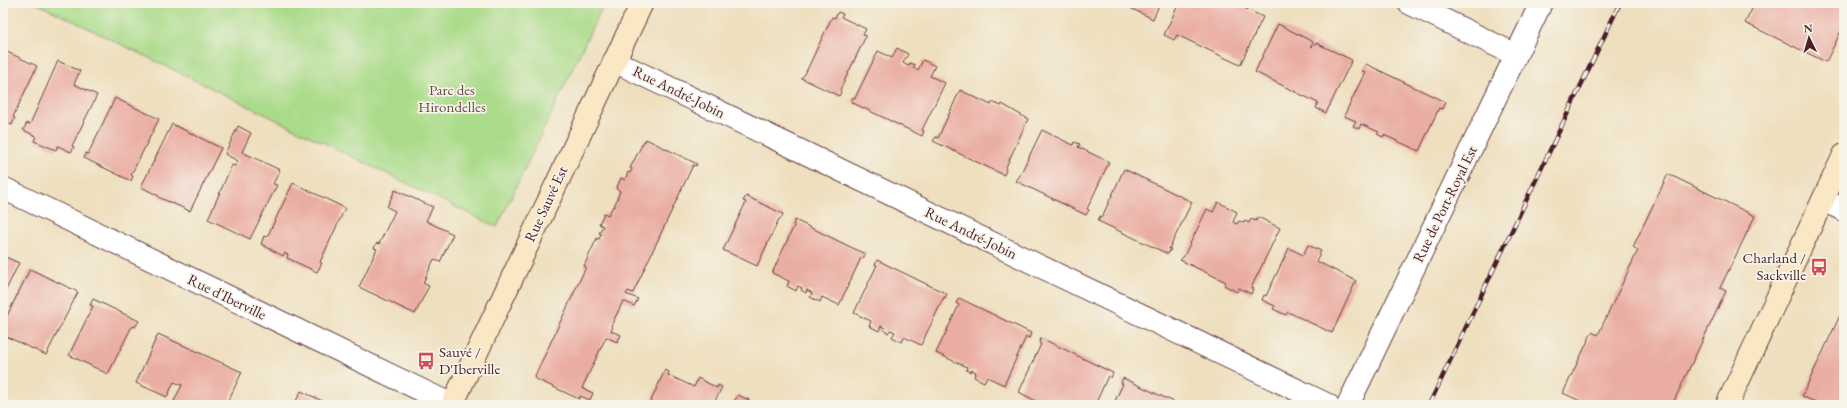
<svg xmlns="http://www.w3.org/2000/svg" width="1847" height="408" viewBox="0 0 1847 408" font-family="'EB Garamond',serif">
<rect width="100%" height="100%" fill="#f7f3e8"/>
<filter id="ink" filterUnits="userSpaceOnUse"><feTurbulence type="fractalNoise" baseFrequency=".025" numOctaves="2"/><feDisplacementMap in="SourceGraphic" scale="8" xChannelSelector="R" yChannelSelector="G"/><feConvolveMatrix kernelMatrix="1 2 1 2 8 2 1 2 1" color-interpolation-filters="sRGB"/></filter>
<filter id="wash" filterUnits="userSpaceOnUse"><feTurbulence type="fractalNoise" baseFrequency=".012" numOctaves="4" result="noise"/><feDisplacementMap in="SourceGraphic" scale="16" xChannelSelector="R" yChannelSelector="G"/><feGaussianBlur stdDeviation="0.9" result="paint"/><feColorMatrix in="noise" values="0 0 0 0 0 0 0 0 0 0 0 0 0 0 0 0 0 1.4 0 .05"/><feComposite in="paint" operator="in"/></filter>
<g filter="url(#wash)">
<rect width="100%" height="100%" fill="#eedfbe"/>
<polygon fill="#aadb8a" stroke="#7a7d5a" points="36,3 604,3 497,227"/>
<g id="blocks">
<g fill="#eaada3">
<polygon points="1120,3 1160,3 1153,19"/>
<polygon points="1179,3 1234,3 1263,17 1240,65 1177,35 1174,40 1164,35"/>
<polygon points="1755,3 1844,3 1844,25 1826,62 1745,23"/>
<polygon points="838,12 843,14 841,17 866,29 863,35 866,36 840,90 841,92 839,96 801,78 805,74 832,17 835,18"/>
<polygon points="1278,24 1313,42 1311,46 1312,47 1316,43 1352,60 1326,113 1316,108 1318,103 1255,72"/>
<polygon points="897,48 908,54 903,63 908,66 910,63 915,65 913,68 918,70 923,60 935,66 930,76 945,83 922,130 924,131 922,136 851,102 853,97 855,98 878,51 892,58"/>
<polygon points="3,50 37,66 13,117 15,118 12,125 3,121"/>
<polygon points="58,61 80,71 74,84 97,95 72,146 74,147 71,152 58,146 56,150 34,141 36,136 23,130 27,123 30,124"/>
<polygon points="1366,64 1445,102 1442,109 1439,108 1419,151 1384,135 1383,137 1377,134 1379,132 1361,124 1359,129 1353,126 1356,121 1344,116 1365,72 1362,71"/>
<polygon points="960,90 991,105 992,102 1001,106 1002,104 1028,119 1005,169 1006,170 1004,175 933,141 936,137 938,138"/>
<polygon points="115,98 159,119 131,175 133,176 131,181 84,158 86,153 88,154"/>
<polygon points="172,124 221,148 190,211 158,197 159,196 141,187"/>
<polygon points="238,126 251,133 242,152 280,170 273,184 277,185 250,239 208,219 232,165 235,166 238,161 225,154"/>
<polygon points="1042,130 1073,145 1074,142 1080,144 1078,147 1109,162 1087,209 1089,210 1086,215 1016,181 1019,177"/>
<polygon points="646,139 697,164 696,166 693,165 633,293 628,291 626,294 638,299 634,306 623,301 611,326 613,327 611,331 621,335 617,342 606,337 582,388 593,393 590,400 580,396 579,399 534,378 586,267 584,266 597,238 599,239 601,234 599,233 603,226 599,224 604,213 608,215 613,206 614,207 620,191 616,189 621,178 625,180 628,172 630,173 632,169 630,168 644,141 645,141"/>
<polygon points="1124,169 1192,202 1169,249 1171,249 1168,254 1098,221 1100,216 1102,217"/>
<polygon points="1668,174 1755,216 1720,288 1726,291 1672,405 1589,405 1563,393 1592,332 1598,335 1638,250 1633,247"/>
<polygon points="293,183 345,208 320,262 322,263 317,272 287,258 288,255 285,253 283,256 261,244 264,236 267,237"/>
<polygon points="395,190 433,207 426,221 453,234 440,262 434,259 428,272 423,283 429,286 415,314 359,287 377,249 374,248 377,243 379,244 395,211 387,207"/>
<polygon points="746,196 783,214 781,219 779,219 757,266 723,250 746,202 743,201"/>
<polygon points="1218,202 1237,212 1233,222 1237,224 1239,221 1244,223 1245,221 1249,223 1251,219 1256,221 1258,217 1280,228 1251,288 1253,289 1251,294 1239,288 1237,292 1224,285 1226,282 1180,260 1184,256 1207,209 1213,212"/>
<polygon points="795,220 865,254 863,259 861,258 839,305 822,297 820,302 810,297 812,293 807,290 806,293 801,290 802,288 798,286 796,291 787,286 789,281 772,273 794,226 793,225"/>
<polygon points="1308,245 1321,251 1316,261 1356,281 1332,333 1288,312 1286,315 1273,309 1275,306 1262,300 1264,295 1266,296 1289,248 1303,255"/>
<polygon points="3,256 19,263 3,296"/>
<polygon points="877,260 947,294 945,298 944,297 921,345 904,337 902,342 892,337 895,332 890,330 888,333 884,330 885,328 881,326 879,331 869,326 871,321 854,313 877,265 875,265"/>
<polygon points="30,269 78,292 46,355 3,335 3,324"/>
<polygon points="959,298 1031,333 1029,338 1026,337 1004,385 987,377 984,382 974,377 976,372 972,370 971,372 966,370 967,367 936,353 959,305 956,303"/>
<polygon points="93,299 139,321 135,327 132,326 108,374 69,355 93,306 90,305"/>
<polygon points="1844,307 1844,405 1821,405 1802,396"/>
<polygon points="158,334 242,372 226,405 181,405 174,401 182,385 174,382 167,397 136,383"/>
<polygon points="1041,338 1113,373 1111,378 1108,376 1095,405 1033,405 1036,401 1019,392 1041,344 1039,343"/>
<polygon points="665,370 669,372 668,375 694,387 698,378 717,388 718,385 722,387 713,405 649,405"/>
<polygon points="1123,378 1159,395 1181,405 1113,405 1123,384 1121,383"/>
<polygon points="301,391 331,405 294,405"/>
<polygon points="738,395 749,400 748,405 732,405"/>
</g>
</g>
</g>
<g filter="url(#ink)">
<use href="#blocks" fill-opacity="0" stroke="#633c41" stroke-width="1"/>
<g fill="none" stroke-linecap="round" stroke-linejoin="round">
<g stroke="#633c41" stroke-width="24">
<g id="street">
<polyline points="1409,3 1516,55"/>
<polyline points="614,61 1328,405"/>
<polyline points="3,188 452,405"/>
<polyline points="1823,200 1844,210"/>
<polyline points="1348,405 1541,3"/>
</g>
</g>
<g stroke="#633c41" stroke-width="24">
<g id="secondary">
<polyline points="452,405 642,3"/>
<polyline points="1727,405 1844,155"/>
</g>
</g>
<use href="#street" stroke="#fff" stroke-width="22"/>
<use href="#secondary" stroke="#fae7c3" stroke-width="22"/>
<g stroke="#4a1f2b" stroke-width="4.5">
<polyline id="rail" points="1429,405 1620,3"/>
</g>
<use href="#rail" stroke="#f7f3e8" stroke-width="3" stroke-dasharray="9" stroke-linecap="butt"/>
</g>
</g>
<defs>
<g id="bus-bare" transform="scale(1.38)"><path d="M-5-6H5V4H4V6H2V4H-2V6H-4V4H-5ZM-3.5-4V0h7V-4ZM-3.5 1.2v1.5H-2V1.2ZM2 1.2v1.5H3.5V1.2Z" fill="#d1495b" stroke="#f7f3e8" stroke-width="2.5" paint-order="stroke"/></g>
</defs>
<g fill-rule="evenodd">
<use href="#bus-bare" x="1819" y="267"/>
<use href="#bus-bare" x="426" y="361"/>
</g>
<g text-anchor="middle" stroke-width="3.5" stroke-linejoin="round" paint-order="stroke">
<g font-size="15" fill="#624e43" stroke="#f7f3e8">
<text x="452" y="95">Parc des<tspan x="452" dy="17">Hirondelles</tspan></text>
</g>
<g font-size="15" fill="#4a1f2b" stroke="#f7f3e8">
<text transform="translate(679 92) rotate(26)" y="5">Rue André-Jobin</text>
<text transform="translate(546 204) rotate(-65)" y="5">Rue Sauvé Est</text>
<text transform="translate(1445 204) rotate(-64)" y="5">Rue de Port-Royal Est</text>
<text transform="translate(971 233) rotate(26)" y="5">Rue André-Jobin</text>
<text transform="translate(227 297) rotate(26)" y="5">Rue d'Iberville</text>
</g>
<g font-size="15" fill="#4a1f2b" stroke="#f7f3e8" text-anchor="end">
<text x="1806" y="263">Charland /<tspan x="1806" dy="17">Sackville</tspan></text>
<text x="439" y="357" text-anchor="start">Sauvé /<tspan x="439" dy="17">D'Iberville</tspan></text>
</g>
</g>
<rect width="1847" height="408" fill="none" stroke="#f7f3e8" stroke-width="16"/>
<g transform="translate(1809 38) rotate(355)" stroke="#f7f3e8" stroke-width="3" paint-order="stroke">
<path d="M0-3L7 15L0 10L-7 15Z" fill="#4a1f2b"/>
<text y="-6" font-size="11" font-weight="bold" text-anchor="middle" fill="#4a1f2b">N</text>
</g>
</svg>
